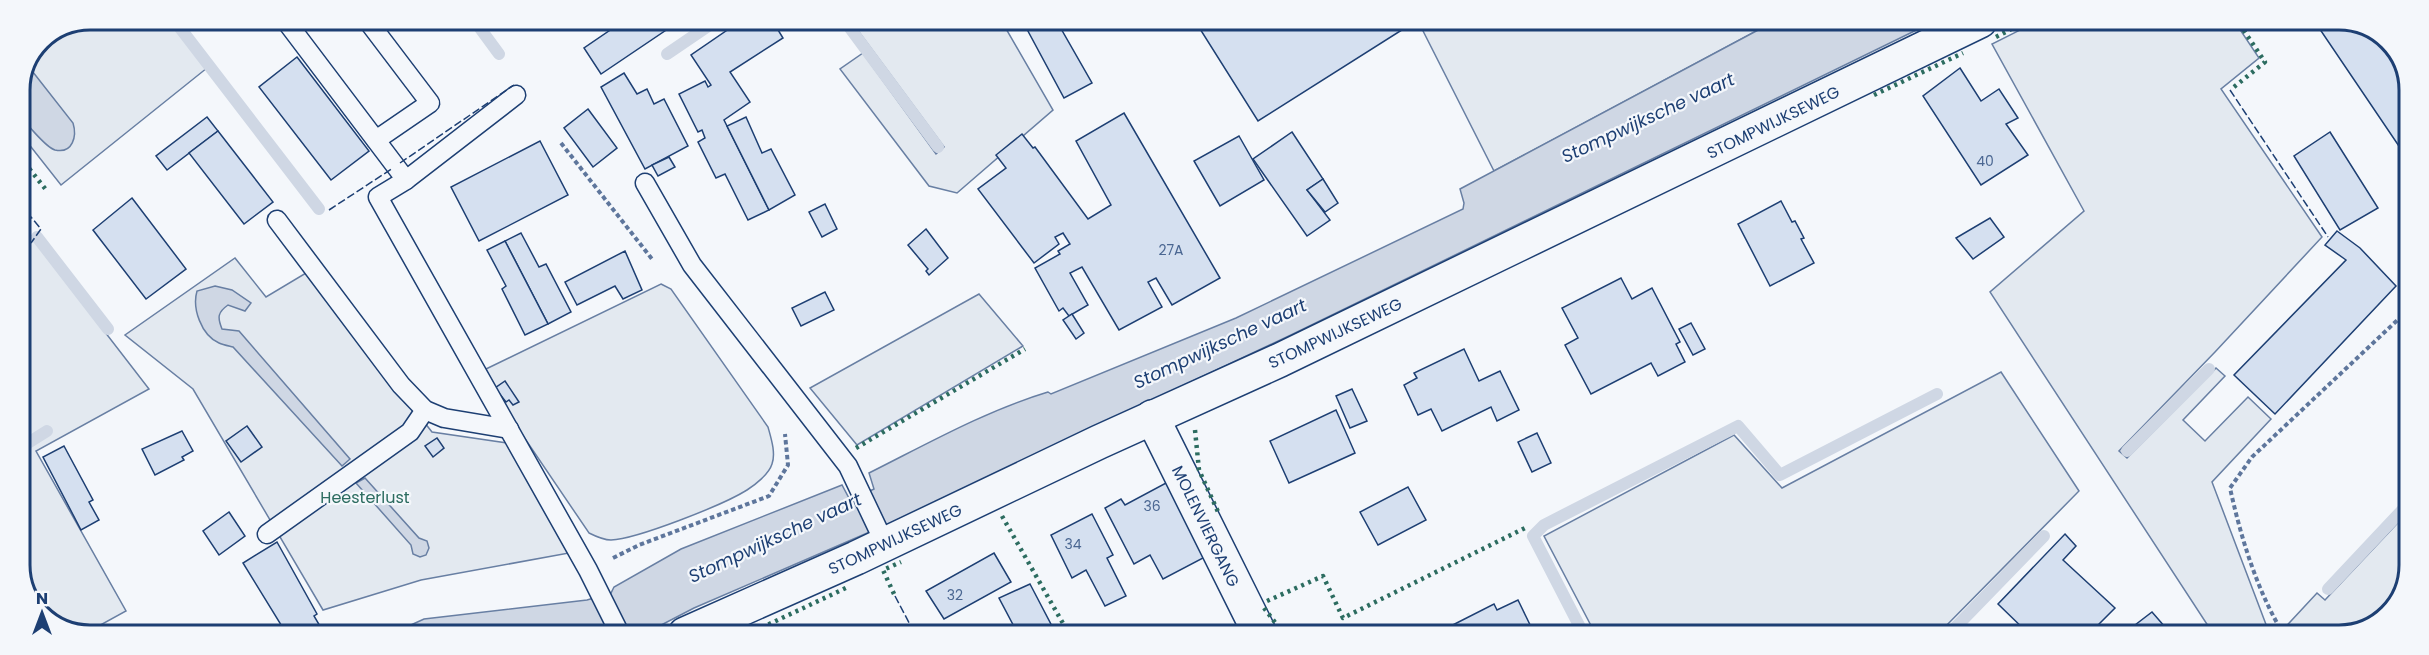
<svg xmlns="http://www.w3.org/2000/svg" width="2429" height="655" viewBox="0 0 2429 655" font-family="Poppins,sans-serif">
<rect width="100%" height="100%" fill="#f4f7fb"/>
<g fill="#e3e9f0" stroke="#687fa3" stroke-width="1.5">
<polygon points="90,20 169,20 207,68 61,185 20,133 20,89 40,40"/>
<polygon points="850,20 1001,20 1053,110 957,193 929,186 840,69 863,53 936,154 944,147"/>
<polygon points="1418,21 1775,21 1494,171"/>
<polygon points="2038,21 2235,22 2259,58 2221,89 2322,237 2215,352 2119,451 2127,458 2216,368 2225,376 2183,420 2205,441 2248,397 2271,419 2212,482 2270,635 2214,635 1990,292 2084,211 1992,44"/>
<polygon points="20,222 149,389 36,451 126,611 86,633 72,633 37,611 20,570"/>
<polygon points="235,258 266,297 306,273 432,432 507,443 569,553 421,580 323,610 193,389 125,335"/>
<path d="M661 284 671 289 768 427C771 438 776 453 772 464 769 474 755 485 747 490 723 505 637 539 611 540 604 540 595 536 589 533L496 396 489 383 486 369Z"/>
<polygon points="979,294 1023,346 857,445 810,388"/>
<polygon points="2001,372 2079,491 1937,635 1596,635 1544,536 1734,435 1782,488"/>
<polygon points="2408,512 2407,583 2382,621 2340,635 2278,635 2317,593 2325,600"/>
</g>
<g fill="#cfd7e4" stroke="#687fa3" stroke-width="1.5">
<path d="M1775 21H1935L1291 335 895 521 694 608 644 634H391L424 619 587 600 611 593 614 587 681 549 842 485 850 500 874 489 869 473C927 444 985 411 1048 392L1051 394 1236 318 1463 209 1464 203 1460 189Z"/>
<path d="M29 67 73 123C77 136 73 154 55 150 47 148 22 120 20 113 15 98 23 80 29 67Z"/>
<path d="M215 286 232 290 251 303 245 311 228 305C218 312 217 317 222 329L239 331 350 459 342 466 233 347C229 346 223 345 219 343 201 335 192 308 197 291Z"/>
<polygon points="365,478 419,538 427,541 429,548 426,555 420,557 413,554 411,545 356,483"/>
</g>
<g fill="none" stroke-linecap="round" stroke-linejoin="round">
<g stroke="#cfd7e4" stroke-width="12">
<polyline points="174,20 319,209"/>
<polyline points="474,20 499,54"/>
<polyline points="844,20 938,147"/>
<polyline points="667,54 717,20"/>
<polyline points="37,237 108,329"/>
<polyline points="20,448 47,431"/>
<polyline points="2127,451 2209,369"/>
<polyline points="2328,589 2408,504"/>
<polyline points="1584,635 1533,536 1544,525 1738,426 1780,475 1937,394"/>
<polyline points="1948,635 2044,536"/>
</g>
</g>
<g fill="#d5e0f0" stroke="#1d3f73" stroke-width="1.5">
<polygon points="625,20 681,20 601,74 584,48"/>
<polygon points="742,20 772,20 783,38 730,72 750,102 724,120 769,210 748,220 725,174 716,178 698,142 705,138 702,130 698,132 679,94 705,81 708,87 711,85 691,55"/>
<polygon points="1022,20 1056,20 1092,83 1064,98"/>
<polygon points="1195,21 1400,21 1405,28 1258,121"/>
<polygon points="2315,22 2357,22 2392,44 2409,85 2409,157 2407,158"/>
<polygon points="297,57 369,151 331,180 259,87"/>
<polygon points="1960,68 1981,101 1999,89 2018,118 2006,124 2028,155 1981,185 1923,96"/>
<polygon points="624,73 637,94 647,89 654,104 664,99 688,146 645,169 601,87"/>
<polygon points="588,109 617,148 593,167 564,128"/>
<polygon points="1124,113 1220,278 1172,305 1156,278 1148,282 1162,307 1119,330 1082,267 1070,273 1088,305 1069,316 1063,308 1059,311 1035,268 1060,254 1058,251 1070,244 1063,233 1055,237 1059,244 1034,263 978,189 1006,168 996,155 1022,134 1033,148 1035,147 1088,219 1111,205 1076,141"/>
<polygon points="207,117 218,131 167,170 156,156"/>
<polygon points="746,117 762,153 771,149 795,195 769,210 727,126"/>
<polygon points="218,131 273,202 244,224 189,153"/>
<polygon points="1292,132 1323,179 1307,190 1330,220 1307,236 1253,159"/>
<polygon points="2330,132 2378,208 2340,230 2294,156"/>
<polygon points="1239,136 1264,180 1220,206 1194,161"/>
<polygon points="540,141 568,195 479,241 451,187"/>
<polygon points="669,157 675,167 658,176 652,165"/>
<polygon points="1323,179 1338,203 1325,212 1307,190"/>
<polygon points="132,198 186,269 146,299 93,230"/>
<polygon points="1781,201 1792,222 1795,221 1804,238 1801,239 1814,263 1770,286 1738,224"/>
<polygon points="825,204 837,229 822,237 809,212"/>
<polygon points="1990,218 2004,237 1973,259 1956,238"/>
<polygon points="926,229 948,258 929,275 926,271 928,269 908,245"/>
<polygon points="2337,231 2360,248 2396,286 2275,414 2234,375 2346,260 2325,245"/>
<polygon points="521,233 539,267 546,264 571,312 548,324 505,241"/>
<polygon points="505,241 548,324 525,335 502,289 506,286 487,250"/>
<polygon points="625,251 642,290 623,299 615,286 577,305 565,282"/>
<polygon points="1621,278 1632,299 1652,288 1680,342 1676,344 1685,362 1658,376 1651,363 1591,394 1565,345 1578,338 1562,308"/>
<polygon points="825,292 834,310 801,326 792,308"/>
<polygon points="1072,314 1084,333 1076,339 1063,320"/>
<polygon points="1691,323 1705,349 1693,355 1679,329"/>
<polygon points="1464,349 1479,381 1500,371 1519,410 1497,421 1491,407 1442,431 1431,409 1418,415 1404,385 1417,378 1414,373"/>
<polygon points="505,381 519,402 513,405 509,400 506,402 495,388"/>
<polygon points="1352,389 1367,421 1350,428 1336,396"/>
<polygon points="1336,410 1355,453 1289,483 1270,441"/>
<polygon points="247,426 262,447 241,462 226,441"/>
<polygon points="182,431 193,451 182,457 184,460 155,475 142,449"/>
<polygon points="1537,433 1551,463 1532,472 1518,442"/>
<polygon points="437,438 444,448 433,457 425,446"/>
<polygon points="64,446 93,500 89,502 99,520 81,530 43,457"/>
<polygon points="1166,483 1205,557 1163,579 1150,555 1134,564 1105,508 1121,499 1125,505"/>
<polygon points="1408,487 1426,520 1378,545 1360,512"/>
<polygon points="229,512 245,536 219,555 203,531"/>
<polygon points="1092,514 1113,555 1107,558 1126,596 1105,606 1086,570 1072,578 1051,535"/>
<polygon points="2065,534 2076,546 2063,560 2115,608 2088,635 2030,635 1998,604"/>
<polygon points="277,542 317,614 314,616 324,633 297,633 294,628 286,633 243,563"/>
<polygon points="994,553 1011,582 944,619 926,591"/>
<polygon points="1030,584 1054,630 1046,634 1018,634 999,598"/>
<polygon points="1518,600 1535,635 1433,635 1494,604 1497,610"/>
<polygon points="2152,612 2172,635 2122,635"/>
<polygon points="865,626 870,634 851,634"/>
</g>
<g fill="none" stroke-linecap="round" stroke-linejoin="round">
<g stroke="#1d3f73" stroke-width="21">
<g id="service">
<polyline points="285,20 406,180"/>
<polyline points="367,20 430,103 376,140"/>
<polyline points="516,95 406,180 378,197 588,570 620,634"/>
<polyline points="645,183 692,265 848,466 885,544"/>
<polyline points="277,220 401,385 425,410 444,418 509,429"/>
<polyline points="267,534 410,432 425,410"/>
</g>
</g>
<g stroke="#1d3f73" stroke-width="36">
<polyline id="minor" points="1152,417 1260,634"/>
</g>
<g stroke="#1d3f73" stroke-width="36">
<polyline id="tertiary" points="685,634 856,558 1099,442 1280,360 1980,21"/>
</g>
<g stroke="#5e769c" stroke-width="4" stroke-dasharray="4.5 3" stroke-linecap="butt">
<polyline points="561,143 652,259"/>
<polyline points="613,558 639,545 769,496 788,465 785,434"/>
<path d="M2284 635C2257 591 2241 538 2230 488L2252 457 2406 312 2408 305"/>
</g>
<use href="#service" stroke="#f4f7fb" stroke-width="18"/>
<use href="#minor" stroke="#f4f7fb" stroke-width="33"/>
<use href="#tertiary" stroke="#f4f7fb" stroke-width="33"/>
<g stroke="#2c6c60" stroke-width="4.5" stroke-dasharray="3 4.5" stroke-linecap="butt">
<polyline points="1996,37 2027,21"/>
<polyline points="2234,87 2265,62 2238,22"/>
<polyline points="1874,95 1963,53"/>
<polyline points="20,157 47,191"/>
<polyline points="1195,430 1199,470 1219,514"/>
<polyline points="856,448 1025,349"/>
<polyline points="1002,516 1069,634"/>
<polyline points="894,594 883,570 901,562"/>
<polyline points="1267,601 1323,576 1343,618 1527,527"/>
<polyline points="1264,608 1284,634"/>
<polyline points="748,634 848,587"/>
</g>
<g stroke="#1d3f73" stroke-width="1.5" stroke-dasharray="8 3" stroke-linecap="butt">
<polyline points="2230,90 2328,237"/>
<polyline points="400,163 514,85"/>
<polyline points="20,204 41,229 31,243"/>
<polyline points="329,210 393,168"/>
<polyline points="895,596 915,634"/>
</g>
</g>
<g text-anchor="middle" stroke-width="4.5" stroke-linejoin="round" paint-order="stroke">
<g font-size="14" fill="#4b6792">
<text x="1985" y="166">40</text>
<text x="1171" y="255">27A</text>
<text x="1152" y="511">36</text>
<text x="1073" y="549">34</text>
<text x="955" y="600">32</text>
</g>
<g font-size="16" fill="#1d3f73" stroke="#f4f7fb">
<text transform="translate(1773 122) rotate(-26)" y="6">STOMPWIJKSEWEG</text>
<text transform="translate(1335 333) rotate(-25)" y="6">STOMPWIJKSEWEG</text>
<text transform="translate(1206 526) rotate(64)" y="6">MOLENVIERGANG</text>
<text transform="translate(895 539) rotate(-25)" y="6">STOMPWIJKSEWEG</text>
</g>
<g font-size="16" fill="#2c6c60" stroke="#f4f7fb">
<text x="365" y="503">Heesterlust</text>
</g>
<g font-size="18" font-style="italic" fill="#1d3f73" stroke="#f4f7fb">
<text transform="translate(1648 118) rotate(-25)" y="6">Stompwijksche vaart</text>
<text transform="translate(1220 344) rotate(-25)" y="6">Stompwijksche vaart</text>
<text transform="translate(775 538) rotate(-25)" y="6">Stompwijksche vaart</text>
</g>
</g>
<path d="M0 0H2429V655H0ZM90 30H2339A60 60 0 0 1 2399 90V565A60 60 0 0 1 2339 625H90A60 60 0 0 1 30 565V90A60 60 0 0 1 90 30Z" fill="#f4f7fb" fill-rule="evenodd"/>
<path fill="none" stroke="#1d3f73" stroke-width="3" d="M90 30H2339A60 60 0 0 1 2399 90V565A60 60 0 0 1 2339 625H90A60 60 0 0 1 30 565V90A60 60 0 0 1 90 30Z"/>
<g transform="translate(42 613)" stroke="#f4f7fb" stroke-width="4.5" paint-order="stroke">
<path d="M0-4.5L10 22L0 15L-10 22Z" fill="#1d3f73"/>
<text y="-9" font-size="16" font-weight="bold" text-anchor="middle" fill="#1d3f73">N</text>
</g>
</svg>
